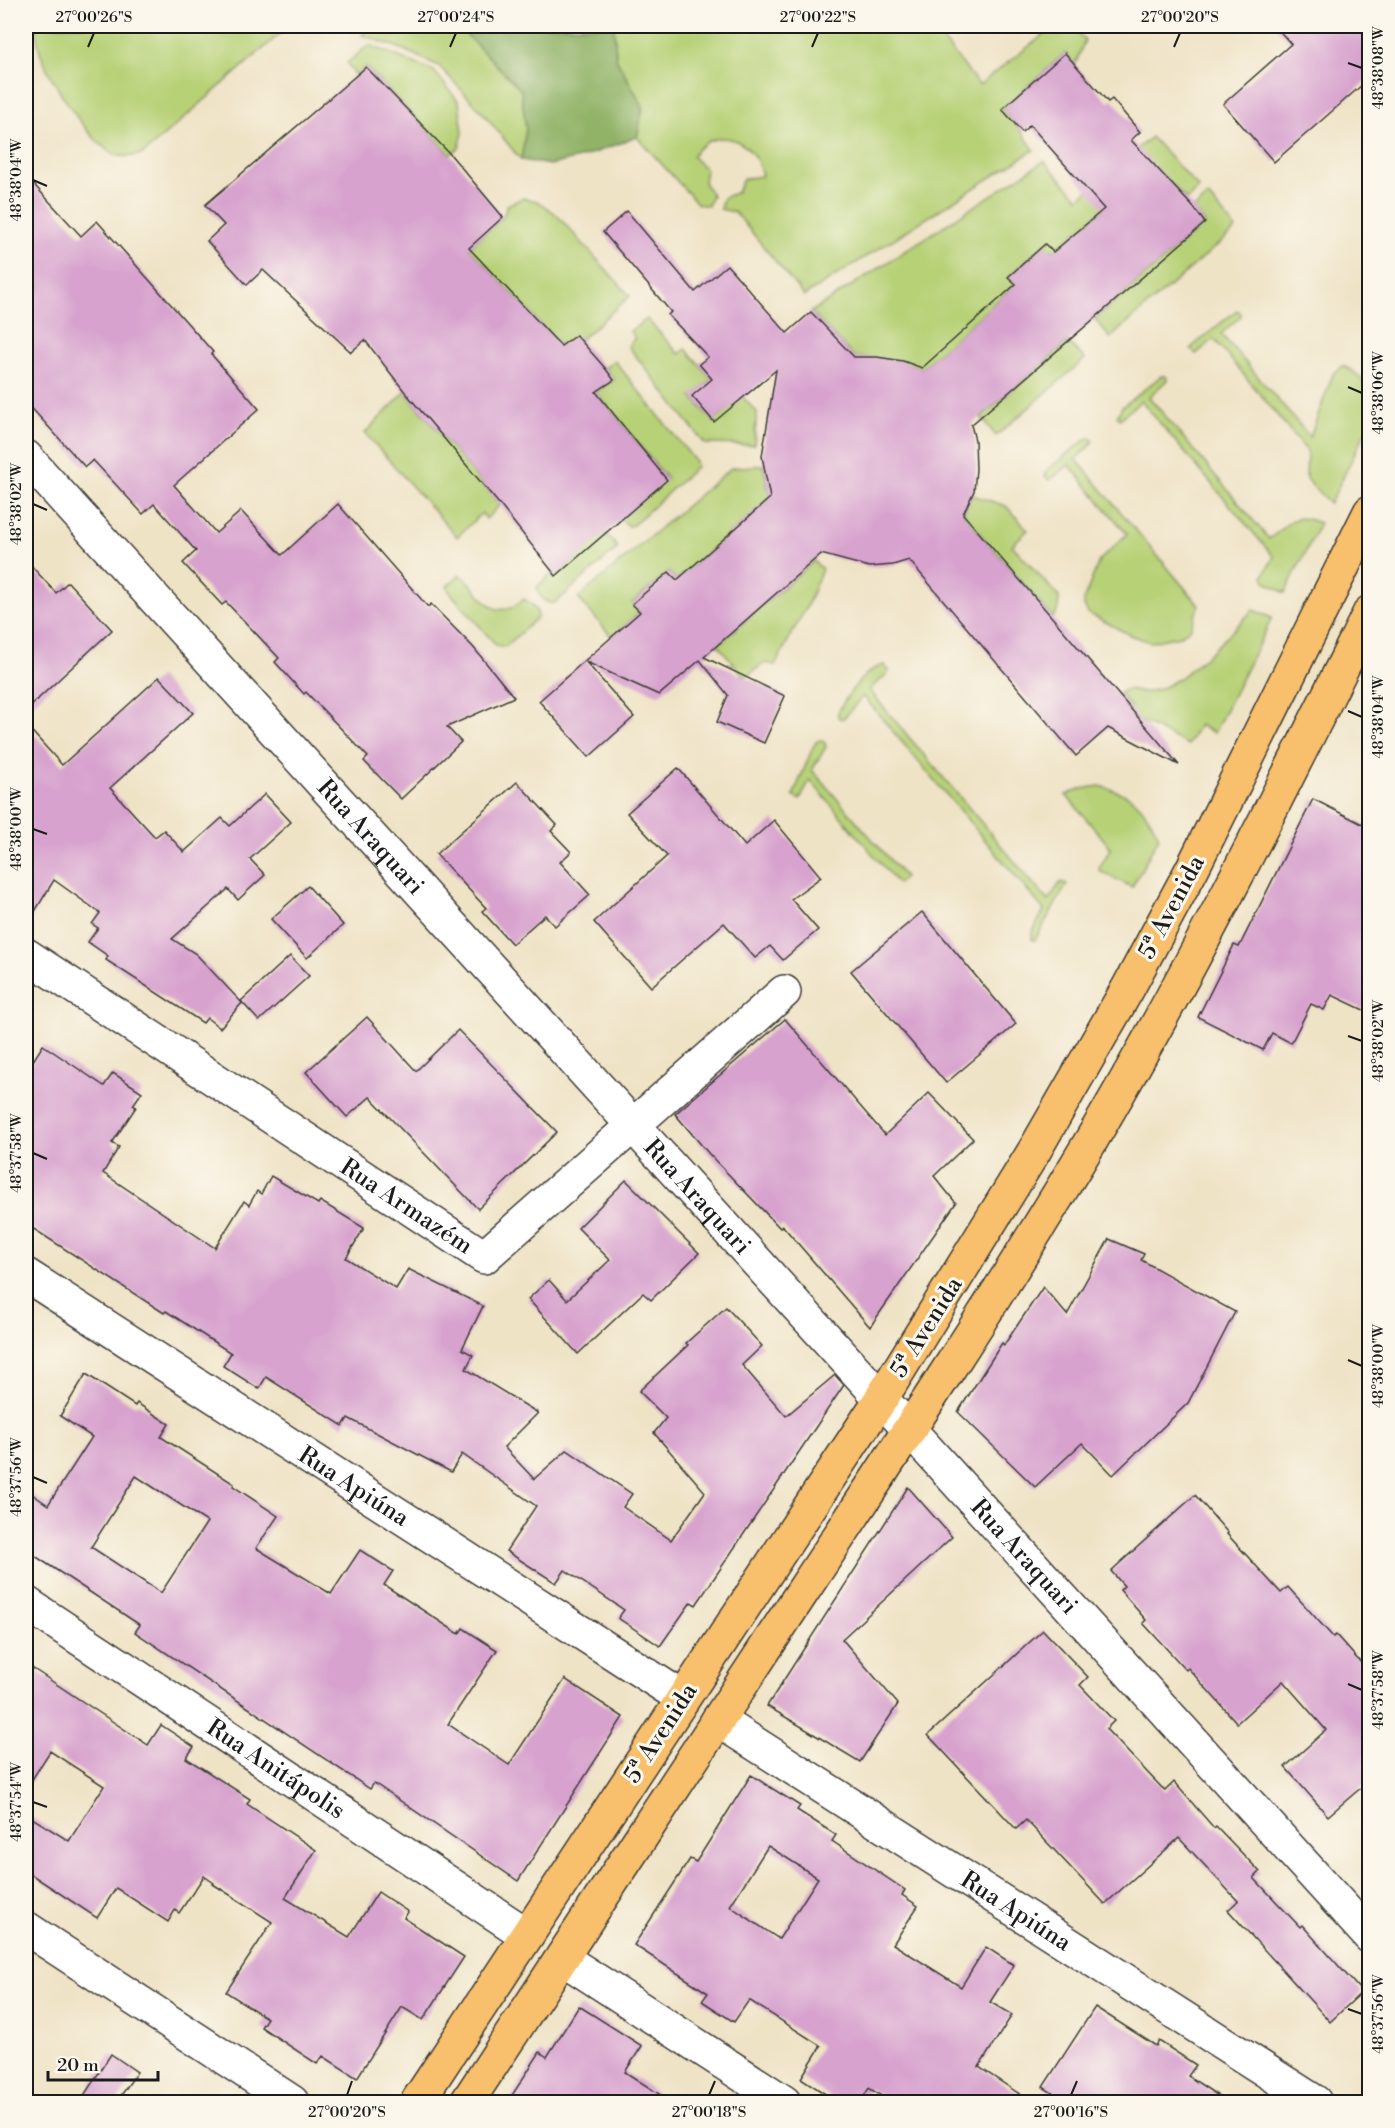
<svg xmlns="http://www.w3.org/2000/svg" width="1395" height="2128" viewBox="0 0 1395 2128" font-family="'Libre Bodoni',serif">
<rect width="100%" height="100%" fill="#fbf7ec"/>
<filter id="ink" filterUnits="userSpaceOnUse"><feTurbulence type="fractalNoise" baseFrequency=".0167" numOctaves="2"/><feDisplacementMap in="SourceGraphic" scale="12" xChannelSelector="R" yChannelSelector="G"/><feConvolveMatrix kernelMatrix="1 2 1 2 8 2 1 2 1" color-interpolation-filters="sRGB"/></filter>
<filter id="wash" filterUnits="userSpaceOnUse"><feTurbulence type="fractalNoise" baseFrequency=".008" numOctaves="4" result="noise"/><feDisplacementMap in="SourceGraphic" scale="24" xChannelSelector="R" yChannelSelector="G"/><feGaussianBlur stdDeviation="1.35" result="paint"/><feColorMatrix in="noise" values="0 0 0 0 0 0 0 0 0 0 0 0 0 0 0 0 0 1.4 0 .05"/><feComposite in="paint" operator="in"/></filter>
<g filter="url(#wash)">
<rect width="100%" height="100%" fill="#efe3c6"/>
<g fill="#b7d177" stroke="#6a764a" stroke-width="1.5">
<path d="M35 26H289L143 154C134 156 125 158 116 155 91 145 45 75 39 48 37 41 36 33 35 26Z"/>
<polygon points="371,26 458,26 521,90 526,129 521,160 482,112 439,66 402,49 362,35"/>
<path d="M614 26H932L979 85 1055 26H1072L1085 40 1075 65 1065 53 1002 109 1022 132 1034 150 804 296 740 218 734 212 720 209 723 198 737 192 743 179 762 176C755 139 715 123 692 156L706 169 704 182 712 195 708 206 698 204 637 137 643 107 616 58Z"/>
<polygon points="369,45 434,71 459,102 463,133 459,148 450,154 366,67 356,76 347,63"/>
<path d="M1151 137 1199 188 1187 200 1154 166 1053 252 1045 244 1009 276 1016 284 922 368C899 359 878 357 854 357L811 312 1044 161 1079 198Z"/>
<polygon points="1208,196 1236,229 1110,338 1095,319 1205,223 1194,209"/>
<polygon points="523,198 537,201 556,214 630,296 580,340 561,346 469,248 503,217 507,205"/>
<polygon points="1237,310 1240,312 1241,316 1221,334 1310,437 1333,374 1343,366 1353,371 1369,387 1369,424 1330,504 1306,479 1307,451 1214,339 1196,354 1191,350 1192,347"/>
<polygon points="647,319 679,354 686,349 712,379 692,397 714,422 732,406 730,384 757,412 754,445 705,444 628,346 635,338 630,331"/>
<polygon points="1068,342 1085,359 996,436 981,417"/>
<polygon points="614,360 695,461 696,467 633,525 629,526 620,519 667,479 596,392 614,380 605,368"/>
<path d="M1161 376H1166L1167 380 1149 397 1269 539C1292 523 1290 511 1320 523L1285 593 1266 582 1263 576 1274 557 1141 401 1120 419 1117 416 1122 407Z"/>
<polygon points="405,392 500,505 486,519 482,513 457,537 365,433"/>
<polygon points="1090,438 1093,440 1092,444 1076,459 1199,605 1190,629 1179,636 1151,642 1132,636 1088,613 1084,606 1084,599 1099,561 1127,534 1069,465 1050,480 1045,477 1047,470 1086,439"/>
<polygon points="763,465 770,498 677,580 669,572 632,603 640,612 612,637 578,598 731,468"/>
<polygon points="972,495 1006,506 1028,530 1012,545 1059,597 1058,609 1053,618 963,514"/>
<path d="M605 532 618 548 556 602C546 606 538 596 537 587L553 572 556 576Z"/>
<polygon points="814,561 822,569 807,606 775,665 765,663 745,677 718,645"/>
<path d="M460 575C483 590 490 628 524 599 531 603 538 609 538 617L505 647 496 645 449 591 447 586Z"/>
<path d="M1253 610 1272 618 1214 733 1199 725 1188 745 1137 719 1130 709 1131 707 1119 693C1128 686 1136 692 1146 692 1154 691 1162 688 1168 685 1198 668 1229 634 1253 610Z"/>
<path d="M884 665 888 670 887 674 869 690 1048 901 1061 882 1067 884 1035 940H1032V933L1044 910 863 696 845 717 841 719 838 717V712C847 696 864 669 884 665Z"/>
<polygon points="821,740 825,743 826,747 812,770 905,877 898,884 810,780 800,800 793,796 813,747 817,741"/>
<path d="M1099 786C1134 794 1144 805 1159 837L1132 887 1101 872 1099 868 1111 848 1066 795 1081 789Z"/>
</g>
<polygon fill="#91b368" stroke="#566842" stroke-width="1.5" points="458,26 614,26 616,58 643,107 637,137 583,157 550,165 521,160 526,129 521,90"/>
<g id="blocks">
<g fill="#d7a2ce" fill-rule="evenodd">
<polygon points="1275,26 1370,26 1370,78 1274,162 1223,104 1291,44"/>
<polygon points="1065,53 1108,102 1112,99 1140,132 1131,140 1194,208 1205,223 971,425 975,440 976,469 974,491 963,514 1179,765 1108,728 1076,756 909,560 893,565 869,567 821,554 704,657 785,696 764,743 717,722 728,695 700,660 659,695 586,662 634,717 589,757 539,701 640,612 632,604 669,572 677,580 770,498 762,456 776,370 714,422 692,396 712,379 699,364 708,357 668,315 671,312 603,232 627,211 695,292 727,265 787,333 811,312 854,357 877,357 903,361 922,368 1016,284 1008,277 1045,244 1053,252 1104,209 1030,125 1022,132 1002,109"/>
<polygon points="366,67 450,154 503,217 469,248 561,346 576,335 605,368 614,380 596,392 667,480 556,576 500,505 405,392 365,340 351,352 263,270 247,285 207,241 224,225 205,205"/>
<polygon points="26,176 81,236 97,221 213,352 211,354 259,409 174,485 216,533 241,511 282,555 338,504 428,607 431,604 473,647 514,697 447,727 461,742 401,799 364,761 368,757 306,692 304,694 275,662 279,658 226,602 222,605 183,563 196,551 154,504 143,514 93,460 85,467 26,402"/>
<polygon points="26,560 56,593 68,582 112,630 26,710"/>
<polygon points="159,677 193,713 110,788 155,837 164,830 184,852 222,818 230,826 265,794 291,822 250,859 265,875 238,900 228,889 172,939 196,954 242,1003 220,1028 207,1018 203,1023 106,960 108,956 88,942 98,928 92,924 100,913 54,880 26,926 26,725 62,765"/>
<polygon points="678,768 745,846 774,820 821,877 791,899 818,930 783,960 770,946 755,958 724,923 651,987 594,922 667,856 627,813"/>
<polygon points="517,782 557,825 551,831 571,852 560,862 590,895 555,926 545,915 512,944 482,911 486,908 436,854"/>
<polygon points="1313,799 1370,828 1370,1013 1332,995 1324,1010 1311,1004 1291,1043 1272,1033 1263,1050 1198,1017 1234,945 1239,947"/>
<polygon points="308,886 343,925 307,958 271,919"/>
<polygon points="922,912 1016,1024 946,1083 851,971"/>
<polygon points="290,956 309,976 259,1021 241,1001"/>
<polygon points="367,1017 416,1071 458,1030 557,1132 478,1209 370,1097 347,1117 306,1072"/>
<polygon points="785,1019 885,1135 929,1093 973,1139 934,1176 956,1203 870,1327 782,1225 780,1228 709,1154 675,1114"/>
<polygon points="43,1045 104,1086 113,1073 142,1092 133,1105 136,1107 112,1143 119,1147 103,1173 215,1248 244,1201 249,1205 257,1191 261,1194 271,1176 318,1204 320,1201 364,1228 346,1258 396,1289 408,1269 483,1306 462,1349 473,1355 466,1369 538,1413 504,1447 534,1479 567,1450 632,1494 623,1507 671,1540 705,1492 654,1433 666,1418 639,1391 688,1345 686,1343 726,1307 762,1346 742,1365 786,1416 835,1375 844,1385 696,1605 691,1602 660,1646 618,1618 624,1610 565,1570 556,1583 506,1551 536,1506 462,1454 451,1472 348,1418 343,1426 266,1377 259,1389 223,1366 231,1353 166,1311 164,1313 26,1224 26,1072"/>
<polygon points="626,1180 699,1253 651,1300 643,1293 578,1354 528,1299 549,1280 567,1300 610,1260 578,1228"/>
<polygon points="1109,1239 1144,1254 1141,1260 1235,1312 1188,1403 1113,1475 1082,1443 1035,1487 958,1412 1002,1343 1004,1345 1043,1287 1067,1315"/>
<path d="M86 1374 135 1406 137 1403 169 1424 161 1437 234 1484 233 1486 278 1516 256 1548 331 1594 360 1550 393 1571 384 1585 459 1634 463 1628 497 1650 448 1724 509 1765 565 1679 623 1717 518 1881 374 1783 370 1789 135 1632 140 1625 26 1550V1490L48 1505 92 1437 60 1416ZM136 1476 207 1522 161 1593 91 1547Z"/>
<polygon points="908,1487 952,1537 842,1639 898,1704 860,1762 767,1706"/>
<polygon points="1195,1495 1228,1533 1227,1534 1281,1593 1288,1587 1333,1637 1336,1635 1370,1673 1370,1780 1328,1816 1285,1767 1326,1730 1283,1681 1237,1723 1188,1668 1186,1670 1143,1623 1146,1620 1120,1590 1124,1586 1111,1571"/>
<polygon points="1043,1630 1088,1677 1080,1685 1114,1721 1106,1729 1165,1791 1174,1782 1214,1828 1216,1826 1260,1872 1254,1878 1300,1927 1302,1925 1362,1992 1330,2022 1228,1910 1238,1901 1179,1838 1105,1904 1026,1820 1016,1829 928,1735"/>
<polygon points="26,1664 148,1745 161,1725 194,1747 186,1758 250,1799 247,1804 316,1850 285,1898 349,1937 378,1892 408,1912 404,1918 464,1957 423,2020 402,2007 357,2078 323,2056 317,2064 261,2027 267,2018 226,1992 272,1922 213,1884 214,1883 204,1876 179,1913 175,1910 168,1922 116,1888 97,1918 26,1871 26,1814 69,1841 104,1786 50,1751 26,1789"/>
<path d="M751 1775 800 1806 797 1810 836 1835 832 1841 905 1890 902 1895 918 1906 893 1944 961 1987 986 1947 1014 1965 990 2002 1012 2015 979 2067 1033 2103H892L869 2088 860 2103H839L801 2078 821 2046 749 2000 734 2022 702 2001 708 1993 634 1945 690 1859 696 1862ZM768 1846 818 1878 779 1939 730 1906Z"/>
<polygon points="579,2006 642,2046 625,2072 673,2103 507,2103 540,2052 547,2057"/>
<polygon points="1095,2007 1156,2046 1159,2041 1196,2065 1188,2076 1229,2103 1068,2103 1043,2087"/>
<polygon points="111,2054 137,2072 116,2103 79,2103"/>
</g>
</g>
</g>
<g filter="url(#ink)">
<use href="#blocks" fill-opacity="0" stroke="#3c3a36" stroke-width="1.5"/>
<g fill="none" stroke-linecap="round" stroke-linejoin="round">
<g stroke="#3c3a36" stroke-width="36">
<g id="minor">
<path id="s1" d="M26 457 1370 1937"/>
<path id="s2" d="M26 955 484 1257 784 992"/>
<path id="s3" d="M26 1275 683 1698"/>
<path id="s4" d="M26 1603 527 1935"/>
<path id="s5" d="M718 1720 1315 2102"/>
<polyline points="26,1928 292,2102"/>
<polyline points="562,1958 784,2102"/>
</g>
</g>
<g stroke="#3c3a36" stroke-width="36">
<g id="major">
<polyline points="417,2102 881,1399 1033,1153 1127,990 1192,869 1370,512"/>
<path d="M467 2102C578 1934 688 1765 799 1597 899 1446 999 1295 1092 1139 1193 968 1281 790 1370 612"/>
</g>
</g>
<use href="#minor" stroke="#fff" stroke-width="33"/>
<use href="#major" stroke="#f8bf6c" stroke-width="33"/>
</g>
</g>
<path fill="none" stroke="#1c1c1c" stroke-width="2" d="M88 47 94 33M450 47 456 33M812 47 818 33M1174 47 1180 33M1348 63 1362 68M33 180 47 186M1348 387 1362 393M33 504 47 510M1348 711 1362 717M33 829 47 834M1348 1036 1362 1041M33 1153 47 1159M1348 1360 1362 1366M33 1477 47 1483M1348 1684 1362 1690M33 1802 47 1807M1348 2009 1362 2014M347 2095 352 2081M709 2095 715 2081M1071 2095 1077 2081"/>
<g text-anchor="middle" stroke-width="6" stroke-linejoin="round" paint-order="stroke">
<g font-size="24" fill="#1c1c1c" stroke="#fbf7ec">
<text dy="8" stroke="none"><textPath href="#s1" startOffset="513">Rua Araquari</textPath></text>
<text transform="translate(1171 907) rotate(-62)" y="8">5ª Avenida</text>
<text dy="8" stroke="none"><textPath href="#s1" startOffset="999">Rua Araquari</textPath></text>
<text dy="8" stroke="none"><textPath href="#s2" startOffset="456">Rua Armazém</textPath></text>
<text transform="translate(926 1327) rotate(-58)" y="8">5ª Avenida</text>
<text dy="8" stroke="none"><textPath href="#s3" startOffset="390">Rua Apiúna</textPath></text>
<text dy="8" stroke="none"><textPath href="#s1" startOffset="1485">Rua Araquari</textPath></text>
<text transform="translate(660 1733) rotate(-57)" y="8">5ª Avenida</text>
<text dy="8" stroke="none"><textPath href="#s4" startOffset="300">Rua Anitápolis</textPath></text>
<text dy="8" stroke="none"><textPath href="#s5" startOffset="354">Rua Apiúna</textPath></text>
</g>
</g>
<rect width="1395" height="2128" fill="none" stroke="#fbf7ec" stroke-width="66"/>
<path d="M48 2071v9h110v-9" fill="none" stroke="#1c1c1c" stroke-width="3"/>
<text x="57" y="2071" font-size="18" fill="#1c1c1c" stroke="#fbf7ec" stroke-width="4.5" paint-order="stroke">20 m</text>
<rect x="33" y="33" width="1329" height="2062" fill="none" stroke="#1c1c1c" stroke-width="2"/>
<g font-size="15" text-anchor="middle" fill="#1c1c1c">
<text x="94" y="22">27°00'26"S</text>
<text x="456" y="22">27°00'24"S</text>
<text x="818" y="22">27°00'22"S</text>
<text x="1180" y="22">27°00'20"S</text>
<text transform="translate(1378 68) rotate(-90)" y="5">48°38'08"W</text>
<text transform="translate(16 180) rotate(-90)" y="5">48°38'04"W</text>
<text transform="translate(1378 393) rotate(-90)" y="5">48°38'06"W</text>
<text transform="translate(16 504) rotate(-90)" y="5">48°38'02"W</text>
<text transform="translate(1378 717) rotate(-90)" y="5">48°38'04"W</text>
<text transform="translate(16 829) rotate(-90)" y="5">48°38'00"W</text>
<text transform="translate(1378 1041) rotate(-90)" y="5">48°38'02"W</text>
<text transform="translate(16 1153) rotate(-90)" y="5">48°37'58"W</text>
<text transform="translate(1378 1366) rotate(-90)" y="5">48°38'00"W</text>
<text transform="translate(16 1477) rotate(-90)" y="5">48°37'56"W</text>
<text transform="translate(1378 1690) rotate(-90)" y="5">48°37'58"W</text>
<text transform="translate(16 1802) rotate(-90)" y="5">48°37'54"W</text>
<text transform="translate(1378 2014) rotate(-90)" y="5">48°37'56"W</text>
<text x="347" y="2117">27°00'20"S</text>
<text x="709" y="2117">27°00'18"S</text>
<text x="1071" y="2117">27°00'16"S</text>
</g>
</svg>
